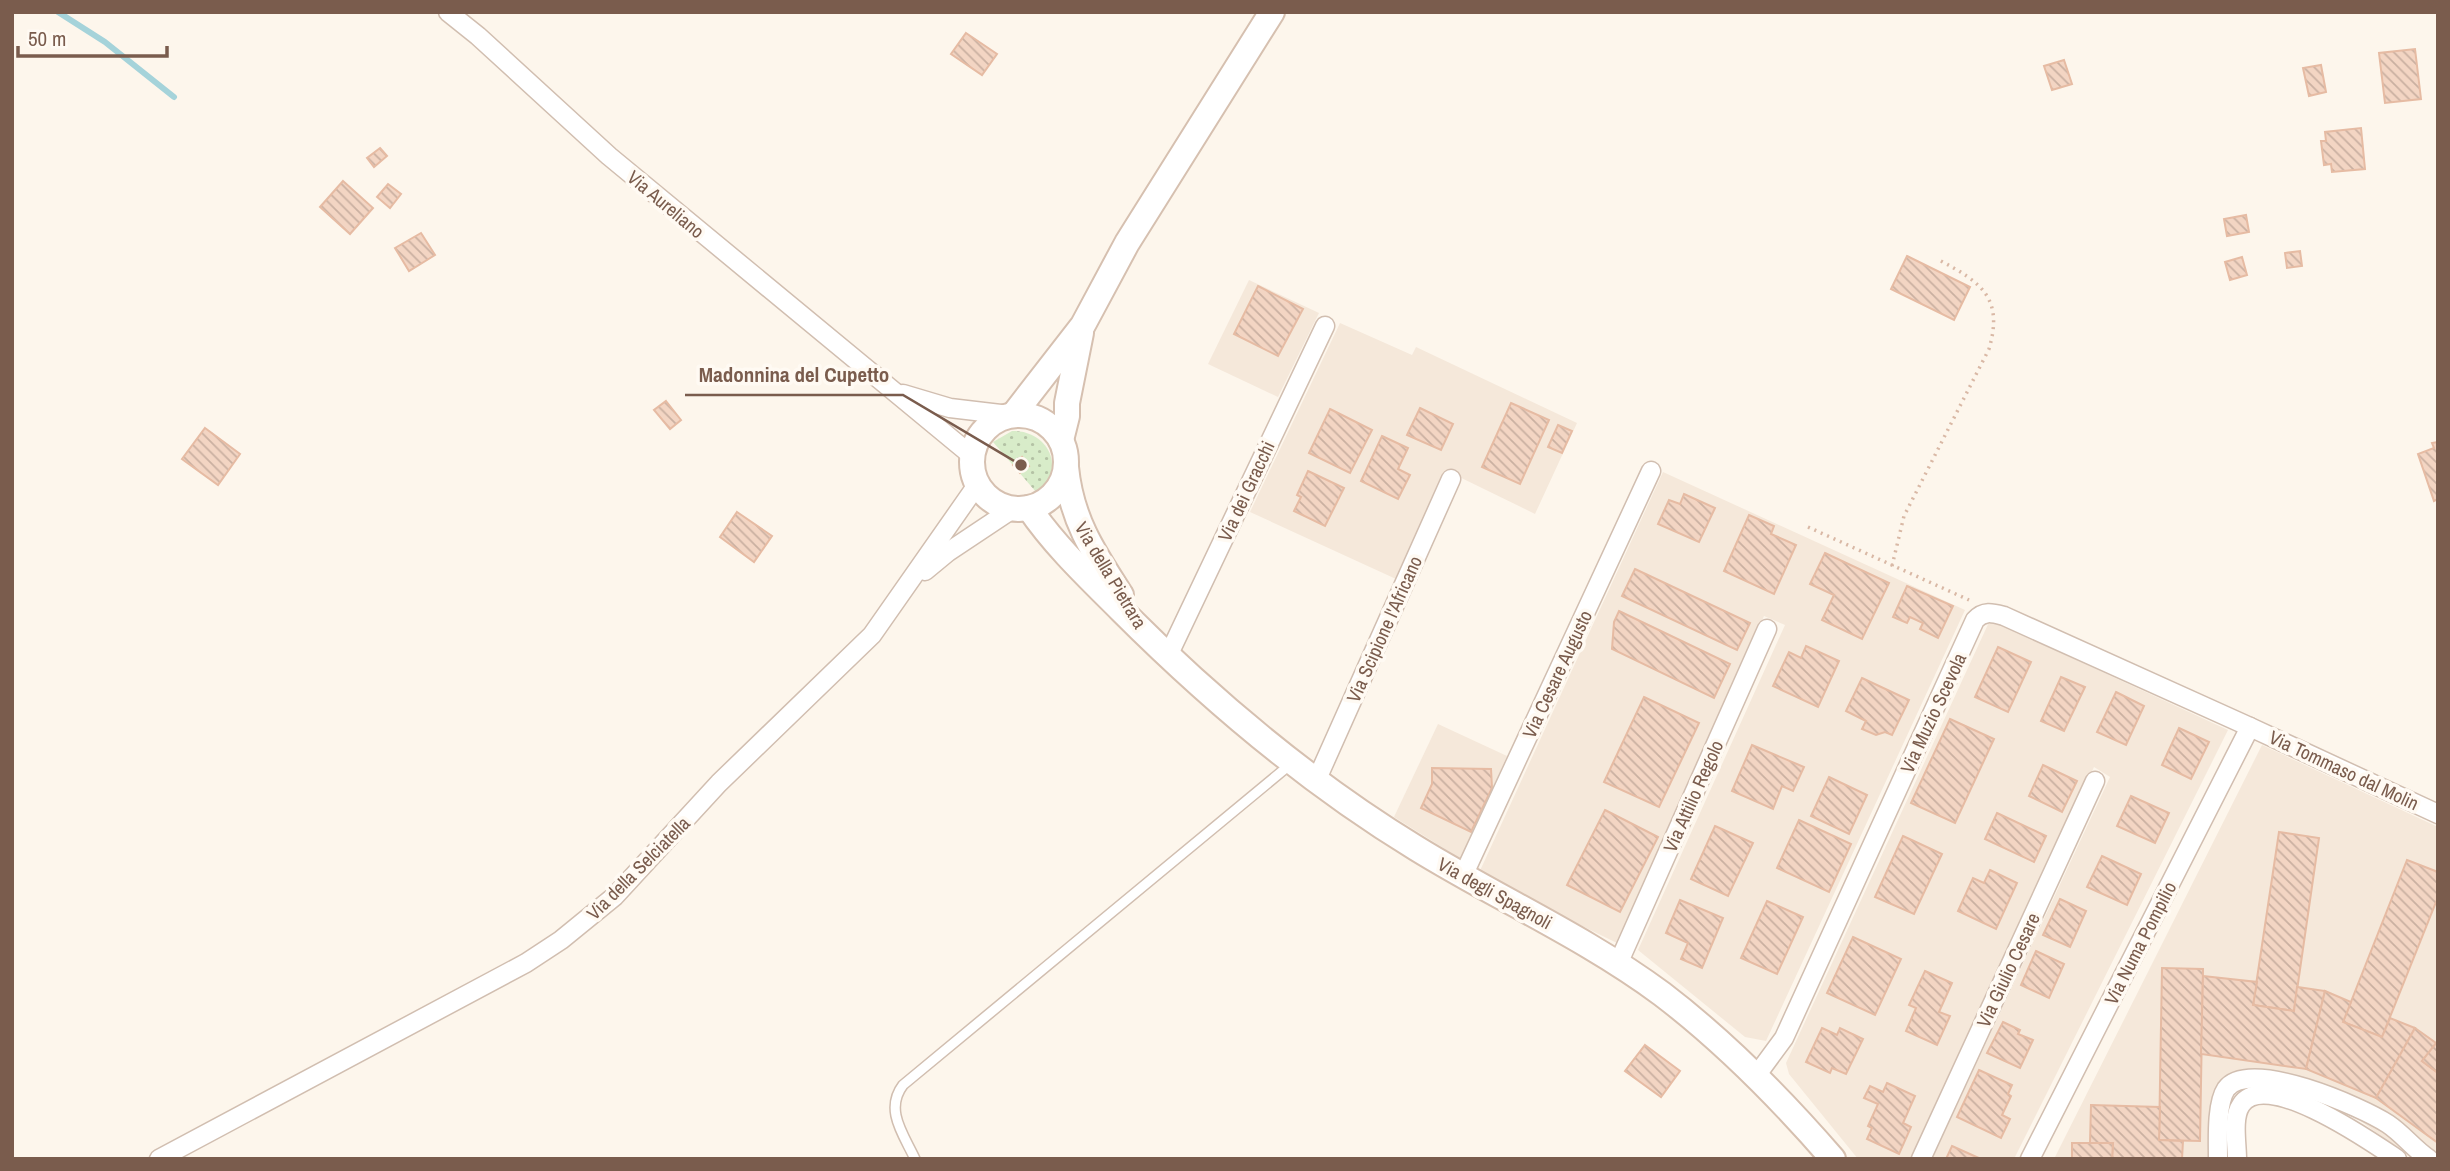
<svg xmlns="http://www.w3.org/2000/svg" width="2450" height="1171" viewBox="0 0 2450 1171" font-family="'Archivo Narrow',sans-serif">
<defs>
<pattern id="park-dots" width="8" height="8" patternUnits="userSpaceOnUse" patternTransform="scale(1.75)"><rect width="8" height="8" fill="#d8ecc9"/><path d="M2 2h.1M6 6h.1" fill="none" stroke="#b4c2a5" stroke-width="1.8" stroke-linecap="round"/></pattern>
<pattern id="building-back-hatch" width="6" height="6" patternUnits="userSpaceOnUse" patternTransform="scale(1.75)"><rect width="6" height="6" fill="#f3d5c3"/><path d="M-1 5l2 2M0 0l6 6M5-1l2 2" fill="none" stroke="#cab0a1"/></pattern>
</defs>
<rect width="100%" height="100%" fill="#fdf6ec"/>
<g fill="#f5e8da">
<polygon points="1249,280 1319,313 1278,397 1208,364"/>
<polygon points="1340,323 1412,355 1416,347 1577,423 1535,514 1445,470 1396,579 1250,512"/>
<polygon points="1663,472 1965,610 1766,1041 1745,1037 1638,950 1785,625 1764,616 1619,944 1478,875"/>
<polygon points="1990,620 2228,730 2014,1159 1932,1159 2110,777 2094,767 1913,1159 1858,1159 1789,1074 1786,1063"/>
<polygon points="1438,724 1507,756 1461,859 1394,817"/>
<polygon points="2262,745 2438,827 2438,1159 2412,1159 2358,1119 2310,1098 2233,1092 2229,1159 2054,1159"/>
</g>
<path fill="url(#park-dots)" d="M1012 431C1048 430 1068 470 1036 492L993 442Z"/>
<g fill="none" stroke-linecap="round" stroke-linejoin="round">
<polyline stroke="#a5d3da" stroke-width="6" points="58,12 105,42 174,97"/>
</g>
<g fill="url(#building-back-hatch)" stroke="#e6bba3" stroke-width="2">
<polygon points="966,33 997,54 982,75 951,54"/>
<polygon points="2415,49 2421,99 2385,103 2379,53"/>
<polygon points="2064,60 2072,84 2052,90 2044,66"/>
<polygon points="2321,65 2326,92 2309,96 2303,68"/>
<polygon points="2361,128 2365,169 2332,172 2331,164 2324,165 2321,141 2326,141 2325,132"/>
<polygon points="380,148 387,156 374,167 367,158"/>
<polygon points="343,181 373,208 350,234 320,207"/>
<polygon points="388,184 401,194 390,208 377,197"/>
<polygon points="2246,215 2249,232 2227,236 2224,219"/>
<polygon points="421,233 435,255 409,271 395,248"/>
<polygon points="2300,251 2302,266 2287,268 2285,253"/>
<polygon points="1907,256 1970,287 1954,320 1891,289"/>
<polygon points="2242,257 2247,275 2230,280 2225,262"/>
<polygon points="1258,286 1303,309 1278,356 1234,334"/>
<polygon points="666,401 681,420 670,429 654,410"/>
<polygon points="1511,403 1549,420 1520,484 1482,467"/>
<polygon points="1420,408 1453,424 1441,450 1407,435"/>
<polygon points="1330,409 1372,430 1350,473 1309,453"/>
<polygon points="1558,425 1572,431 1562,453 1548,447"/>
<polygon points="205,428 240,454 218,485 182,459"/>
<polygon points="1382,436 1408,448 1398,469 1410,475 1398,499 1361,481"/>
<polygon points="2438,442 2438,499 2434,501 2418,454 2434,448 2432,443"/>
<polygon points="1022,457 1029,466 1020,473 1013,465"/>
<polygon points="1308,471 1344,488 1325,526 1294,511 1301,497 1297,495"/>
<polygon points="1684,494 1715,508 1699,542 1658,524 1669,500 1680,504"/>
<polygon points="737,512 772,536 754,562 720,537"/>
<polygon points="1749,515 1774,526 1771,534 1796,545 1774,594 1724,571"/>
<polygon points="1825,553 1889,583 1862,639 1822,620 1834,595 1810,584"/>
<polygon points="1635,569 1750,623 1737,650 1622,596"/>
<polygon points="1907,586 1953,606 1938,638 1920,629 1923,623 1910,617 1907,623 1893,617"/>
<polygon points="1619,611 1730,664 1714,698 1612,649 1614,622"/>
<polygon points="1806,646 1839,661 1818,707 1773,686 1789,652 1801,658"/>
<polygon points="1998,647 2031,662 2008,712 1975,697"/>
<polygon points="2061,677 2085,687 2064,731 2041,721"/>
<polygon points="1862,678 1909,700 1892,735 1885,732 1876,735 1862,729 1866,721 1846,711"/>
<polygon points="2116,692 2144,706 2126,745 2097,732"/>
<polygon points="1644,697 1699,723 1659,807 1604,782"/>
<polygon points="1950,719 1994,739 1955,823 1911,803"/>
<polygon points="2179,728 2209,742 2191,779 2162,765"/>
<polygon points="1752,745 1804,767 1793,791 1782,786 1773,809 1732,791"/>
<polygon points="2043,765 2077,781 2062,812 2029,796"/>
<polygon points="1432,768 1491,769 1492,788 1471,832 1421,808 1432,784"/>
<polygon points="1829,777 1867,795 1849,834 1811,816"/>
<polygon points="2131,796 2169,813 2155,843 2117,826"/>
<polygon points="1605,810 1658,837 1620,912 1567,885"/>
<polygon points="1997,813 2046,836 2034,862 1985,839"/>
<polygon points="1799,820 1851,844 1829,892 1777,868"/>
<polygon points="1715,826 1753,843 1728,896 1691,879"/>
<polygon points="2279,832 2319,838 2294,1011 2253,1005"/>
<polygon points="1903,836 1942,854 1914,914 1875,897"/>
<polygon points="2102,856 2141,874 2127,905 2087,887"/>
<polygon points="2407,860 2438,872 2438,897 2382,1037 2343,1022"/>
<polygon points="1990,870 2017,883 1996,929 1958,911 1973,878 1984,883"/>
<polygon points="2060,899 2086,911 2070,947 2043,935"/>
<polygon points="1680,900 1723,918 1702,968 1681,959 1688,943 1666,933"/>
<polygon points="1767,901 1803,917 1777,974 1741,958"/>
<polygon points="1853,937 1901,959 1875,1015 1827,993"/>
<polygon points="2036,951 2064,964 2049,998 2021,985"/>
<polygon points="2162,968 2203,969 2200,1141 2159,1140"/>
<polygon points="1925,971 1952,983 1939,1012 1950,1016 1937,1045 1906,1031 1916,1008 1909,1005"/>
<polygon points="2203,976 2257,982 2253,1005 2294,1011 2297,987 2325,991 2306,1069 2201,1054"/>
<polygon points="2325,991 2351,1002 2343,1022 2382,1037 2390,1018 2415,1028 2376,1098 2306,1069"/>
<polygon points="2003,1022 2020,1030 2018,1034 2033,1040 2020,1068 1987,1053"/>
<polygon points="1822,1028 1837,1035 1840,1028 1863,1039 1846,1074 1832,1068 1830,1073 1806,1062"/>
<polygon points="2415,1028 2436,1043 2422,1061 2438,1073 2438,1143 2376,1098"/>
<polygon points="2438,1041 2438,1073 2422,1061"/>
<polygon points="1645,1045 1680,1071 1661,1097 1625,1071"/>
<polygon points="1979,1070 2012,1085 2008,1094 2011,1096 2002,1115 2010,1119 2001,1138 1957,1117"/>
<polygon points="1887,1083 1915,1096 1903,1123 1911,1127 1899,1154 1867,1139 1872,1128 1868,1126 1878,1104 1864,1098 1870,1086 1883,1092"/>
<polygon points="2091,1105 2160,1107 2159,1140 2183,1141 2182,1159 2112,1159 2113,1143 2090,1143"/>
<polygon points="2072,1143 2113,1143 2112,1159 2072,1159"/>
<polygon points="1952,1146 1981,1159 1946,1159"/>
</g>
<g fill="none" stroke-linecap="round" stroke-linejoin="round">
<g stroke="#d1beb0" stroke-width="12">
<path id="lane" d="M915 1159C904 1135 884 1110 903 1085L1292 763"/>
</g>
<g stroke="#d1beb0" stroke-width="21">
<g id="street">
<polyline points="448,12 478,36 609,156 971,455"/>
<polyline points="903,394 950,408 1009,415"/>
<polyline points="925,571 948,552 1014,508"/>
<polyline points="1168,656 1325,326"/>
<polyline points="1317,779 1451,479"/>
<polyline points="1463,876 1651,471"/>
<polyline points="1618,964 1767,629"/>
<path d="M1756 1076 1784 1038 1975 620C1984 610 1993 613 2004 616L2250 727 2438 814"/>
<polyline points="159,1159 526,963 561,940 615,896 719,783 872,635 977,485"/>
<polyline points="1921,1159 2095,781"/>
<polyline points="2030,1159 2250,727"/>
<path d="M2218 1159C2218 1141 2216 1104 2226 1089 2249 1057 2362 1107 2388 1124 2403 1134 2414 1149 2429 1159"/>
<path d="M2237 1159C2237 1143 2232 1118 2241 1105 2265 1067 2373 1143 2397 1159"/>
</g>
</g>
<g stroke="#d6c0b0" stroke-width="28">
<g id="secondary">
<polyline points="1014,414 1083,325 1127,243 1272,12"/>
<circle cx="1019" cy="462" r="47"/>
<polyline points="1061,440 1067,416 1067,403 1081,333"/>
<path d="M1066 467C1071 519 1093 552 1121 595"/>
<path d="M1029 508C1055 546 1088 577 1121 610 1208 697 1311 784 1416 848 1497 898 1585 937 1662 994 1725 1042 1781 1099 1833 1159"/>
</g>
</g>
<g stroke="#d9b8a5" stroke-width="3.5" stroke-dasharray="2 5" stroke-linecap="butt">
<polyline points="1808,527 1969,600"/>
<path d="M1892 566 1904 516 1989 349C2004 298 1981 282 1939 260"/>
</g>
<use href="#lane" stroke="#fff" stroke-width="9"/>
<use href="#street" stroke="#fff" stroke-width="18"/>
<use href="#secondary" stroke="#fff" stroke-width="24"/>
</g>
<g text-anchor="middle" stroke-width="7" stroke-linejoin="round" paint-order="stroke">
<g font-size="19" fill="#7a5c4d" stroke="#fffaf3">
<text transform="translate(666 204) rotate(40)" y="7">Via Aureliano</text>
<text transform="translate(1246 491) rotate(-65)" y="7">Via dei Gracchi</text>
<text transform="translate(1111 575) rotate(59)" y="7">Via della Pietrara</text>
<text transform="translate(1384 629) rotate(-66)" y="7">Via Scipione l'Africano</text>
<text transform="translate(1557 674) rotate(-65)" y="7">Via Cesare Augusto</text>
<text transform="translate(1933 713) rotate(-65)" y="7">Via Muzio Scevola</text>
<text transform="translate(2344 770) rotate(25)" y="7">Via Tommaso dal Molin</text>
<text transform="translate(1693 796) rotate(-66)" y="7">Via Attilio Regolo</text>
<text transform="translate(638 868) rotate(-45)" y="7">Via della Selciatella</text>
<text transform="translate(1495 893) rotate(29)" y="7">Via degli Spagnoli</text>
<text transform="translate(2140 943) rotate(-63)" y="7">Via Numa Pompilio</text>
<text transform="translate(2008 970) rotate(-65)" y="7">Via Giulio Cesare</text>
</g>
</g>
<path fill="none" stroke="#7a5c4d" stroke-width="2.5" d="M1021 465L903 395H685"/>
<circle fill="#7a5c4d" stroke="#fffaf3" stroke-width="2.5" cx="1021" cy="465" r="7"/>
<g font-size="21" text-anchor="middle" font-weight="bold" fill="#7a5c4d" stroke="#fffaf3" stroke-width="7" stroke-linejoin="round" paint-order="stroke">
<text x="794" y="382">Madonnina del Cupetto</text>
</g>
<rect width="2450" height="1171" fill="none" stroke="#7a5c4d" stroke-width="28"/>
<path d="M18 46v10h149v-10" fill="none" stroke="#7a5c4d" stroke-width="3.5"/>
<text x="28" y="46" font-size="21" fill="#7a5c4d" stroke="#fffaf3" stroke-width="5" paint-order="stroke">50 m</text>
</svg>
